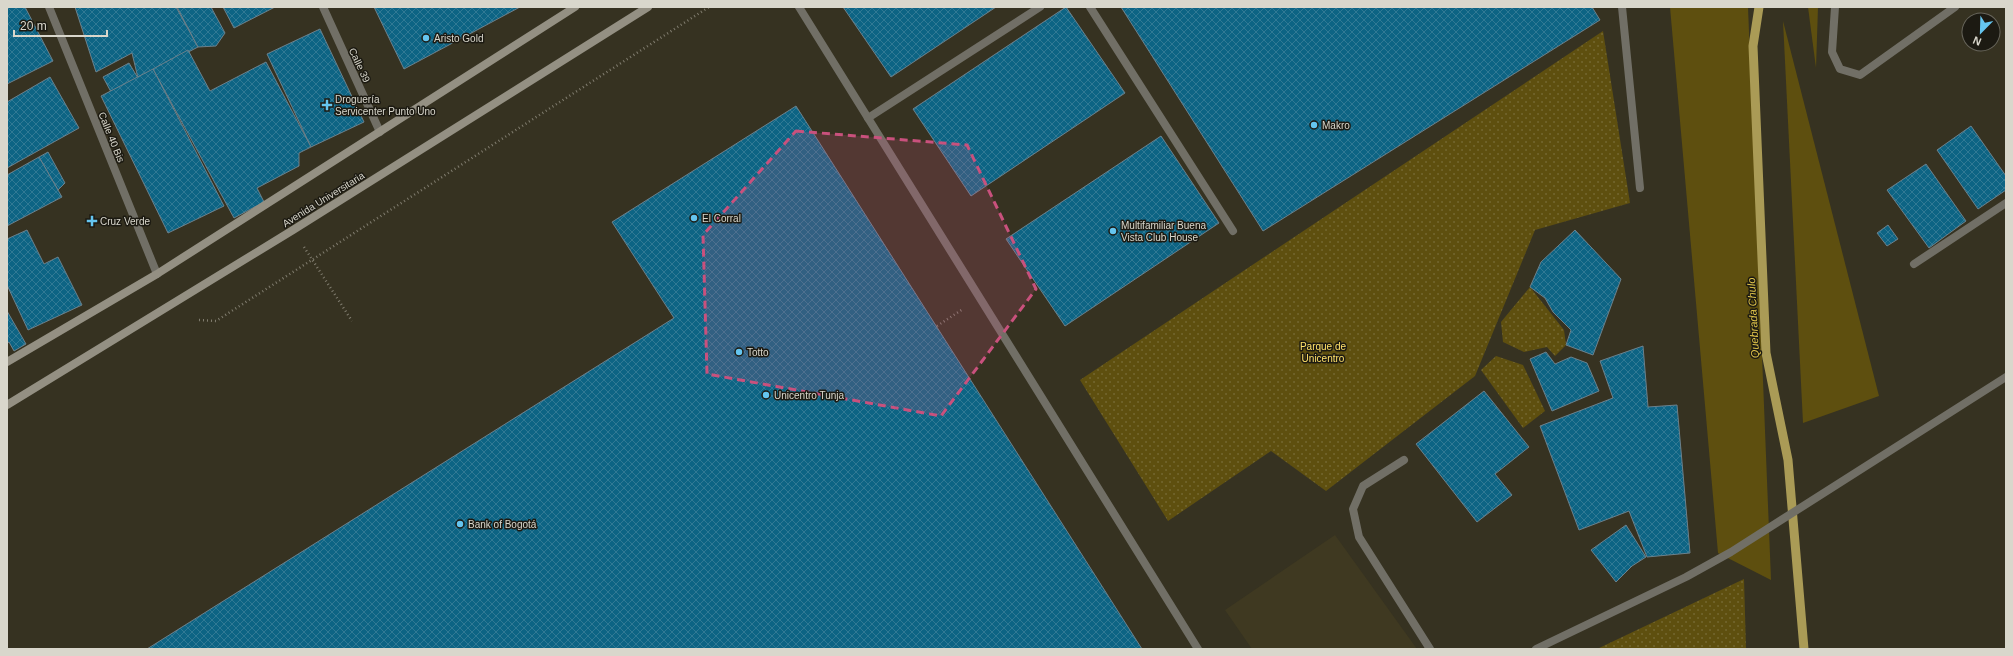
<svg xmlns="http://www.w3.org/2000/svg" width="2013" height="656" viewBox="0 0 2013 656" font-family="Arial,sans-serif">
<defs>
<pattern id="park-dots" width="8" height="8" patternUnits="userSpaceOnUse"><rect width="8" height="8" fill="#5e4f0f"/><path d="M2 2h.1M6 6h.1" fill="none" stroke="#746831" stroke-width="1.8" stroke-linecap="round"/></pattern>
<pattern id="building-cross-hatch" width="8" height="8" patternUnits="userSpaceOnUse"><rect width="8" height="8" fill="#0d6484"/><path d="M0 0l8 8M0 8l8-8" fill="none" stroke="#307994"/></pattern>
</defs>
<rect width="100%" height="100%" fill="#363221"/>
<polygon fill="#3f3921" points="1335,535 1417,649 1252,649 1225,610"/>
<g fill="#5e4f0f">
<polygon points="1670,7 1748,7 1771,580 1718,553"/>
<polygon points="1808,7 1818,7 1816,68"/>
<polygon points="1783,21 1879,396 1803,423"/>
</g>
<g fill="url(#park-dots)">
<polygon points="1603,31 1630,203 1535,230 1475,376 1326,491 1271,451 1168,521 1080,380"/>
<polygon points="1530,287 1564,330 1566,345 1555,356 1547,347 1524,352 1503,342 1501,322"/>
<polygon points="1496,356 1523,365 1545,411 1523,428 1481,370"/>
<polygon points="1744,579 1746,649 1597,649"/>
</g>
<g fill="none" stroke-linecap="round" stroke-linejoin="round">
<polyline stroke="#aa9b56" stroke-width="9" points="1759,7 1753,46 1766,353 1788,460 1804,649"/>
</g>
<g fill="url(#building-cross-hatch)" stroke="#6c818c">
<polygon points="7,7 25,7 53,61 7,84"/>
<polygon points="75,7 176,7 198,47 138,78 132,53 96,72"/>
<polygon points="177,7 211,7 225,33 216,46 198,47"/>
<polygon points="223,7 275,7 234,28"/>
<polygon points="374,7 520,7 404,69"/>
<polygon points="843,7 996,7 891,77"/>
<polygon points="1066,7 1125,93 971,196 913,109"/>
<polygon points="1121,7 1592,7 1600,20 1263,231"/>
<polygon points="320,29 364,122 311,147 267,54"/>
<polygon points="188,50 210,91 266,62 311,147 299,153 299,166 257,188 264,202 234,218 153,69"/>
<polygon points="129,63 138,78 111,92 103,77"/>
<polygon points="153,69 224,206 168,233 101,96"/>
<polygon points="50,77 79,128 7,168 7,102"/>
<polygon points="796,106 1142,649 147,649 674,318 612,222"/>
<polygon points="1971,126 2006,176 2006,190 1978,209 1937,150"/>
<polygon points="1161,136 1219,223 1065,326 1006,239"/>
<polygon points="48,152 65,183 58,190 39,157"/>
<polygon points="39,157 62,197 7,226 7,175"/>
<polygon points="1926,164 1966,221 1929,248 1887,190"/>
<polygon points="1888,225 1898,239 1887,246 1877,233"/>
<polygon points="27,230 44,264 58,257 82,305 28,330 7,285 7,239"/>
<polygon points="1575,230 1621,279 1593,355 1566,345 1571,330 1553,312 1545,298 1530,287 1541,262"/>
<polygon points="7,311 26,344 14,351 9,342 7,343"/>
<polygon points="1643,346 1648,407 1677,405 1690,553 1647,557 1629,511 1579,530 1540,426 1613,398 1600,361"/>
<polygon points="1546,352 1555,364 1571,357 1587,363 1599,391 1552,411 1530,359"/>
<polygon points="1484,391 1529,447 1495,474 1512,495 1477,522 1416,444"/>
<polygon points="1626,525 1646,557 1632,566 1616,582 1591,550"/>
</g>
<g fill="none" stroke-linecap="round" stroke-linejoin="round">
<g stroke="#817d6f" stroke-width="2.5" stroke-dasharray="1 3" stroke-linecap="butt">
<polyline points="304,247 352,321"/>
<polyline points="199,320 216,321 709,7"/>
<polyline points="937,326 963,309"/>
</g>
<g stroke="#716f66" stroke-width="8">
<polyline points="1090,7 1233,231"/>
<polyline points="1622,7 1640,188"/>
<polyline points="868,118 1040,7"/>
<polyline points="1404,460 1363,486 1353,509 1359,537 1430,649"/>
</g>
<g stroke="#716f66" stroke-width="8">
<polyline points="49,7 157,274"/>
<polyline points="323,7 380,132"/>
<polyline points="799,7 1198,649"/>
<polyline points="1835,7 1832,52 1840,69 1860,75 1955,7"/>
<polyline points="1914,264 2006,203"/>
<polyline points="1536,649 1686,577 1731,552 2006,377"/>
</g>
<g stroke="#949083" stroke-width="8">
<polyline points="7,362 157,274 575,7"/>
<polyline points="7,405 293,230 648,7"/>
</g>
</g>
<path fill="#c9517d" fill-opacity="0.2" stroke="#c9517d" stroke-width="3" stroke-dasharray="8 5" stroke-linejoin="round" d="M796 131 967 145 1036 289 941 416 707 374 703 235Z"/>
<g fill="#65c5ef" stroke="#1c1a12" stroke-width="1.5">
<circle cx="426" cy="38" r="4"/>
<path d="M325 99h4v4h4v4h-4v4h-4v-4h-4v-4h4z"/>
<circle cx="1314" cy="125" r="4"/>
<circle cx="694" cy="218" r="4"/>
<path d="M90 215h4v4h4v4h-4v4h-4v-4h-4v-4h4z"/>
<circle cx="1113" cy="231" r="4"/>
<circle cx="739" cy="352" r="4"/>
<circle cx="766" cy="395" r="4"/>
<circle cx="460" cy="524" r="4"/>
</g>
<g text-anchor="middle" stroke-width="3" stroke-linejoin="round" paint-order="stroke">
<g font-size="10" fill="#d9d7cc" stroke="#1c1a12" text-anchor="start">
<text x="434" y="42">Aristo Gold</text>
<text x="335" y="103">Droguería<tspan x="335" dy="12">Servicenter Punto Uno</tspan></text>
<text x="1322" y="129">Makro</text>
<text x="702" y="222">El Corral</text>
<text x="100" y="225">Cruz Verde</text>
<text x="1121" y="229">Multifamiliar Buena<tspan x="1121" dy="12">Vista Club House</tspan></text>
<text x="747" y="356">Totto</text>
<text x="774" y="399">Unicentro Tunja</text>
<text x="468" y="528">Bank of Bogotá</text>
</g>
<g font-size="10" fill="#d9d7cc" stroke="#1c1a12">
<text transform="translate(360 65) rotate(65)" y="4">Calle 39</text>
<text transform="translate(112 137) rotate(68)" y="4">Calle 40 Bis</text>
<text transform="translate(323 199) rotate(-32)" y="4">Avenida Universitaria</text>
</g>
<g font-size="10" fill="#ffe16a" stroke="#1c1a12">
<text x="1323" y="350">Parque de<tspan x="1323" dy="12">Unicentro</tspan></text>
</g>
<g font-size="11" font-style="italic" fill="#e1c44a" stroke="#1c1a12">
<text transform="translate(1753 318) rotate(-93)" y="4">Quebrada Chulo</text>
</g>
</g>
<rect width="2013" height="656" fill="none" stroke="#d9d7cc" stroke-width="16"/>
<g transform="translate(1981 32) rotate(203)"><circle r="19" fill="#1c1a12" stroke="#68665c"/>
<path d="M0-3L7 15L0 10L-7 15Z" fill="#65c5ef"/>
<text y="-6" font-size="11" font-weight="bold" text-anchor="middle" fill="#d9d7cc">N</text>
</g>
<path d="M14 30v6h93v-6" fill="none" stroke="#d9d7cc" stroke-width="2"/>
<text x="20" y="30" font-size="12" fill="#d9d7cc" stroke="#1c1a12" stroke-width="3" paint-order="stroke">20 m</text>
</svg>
